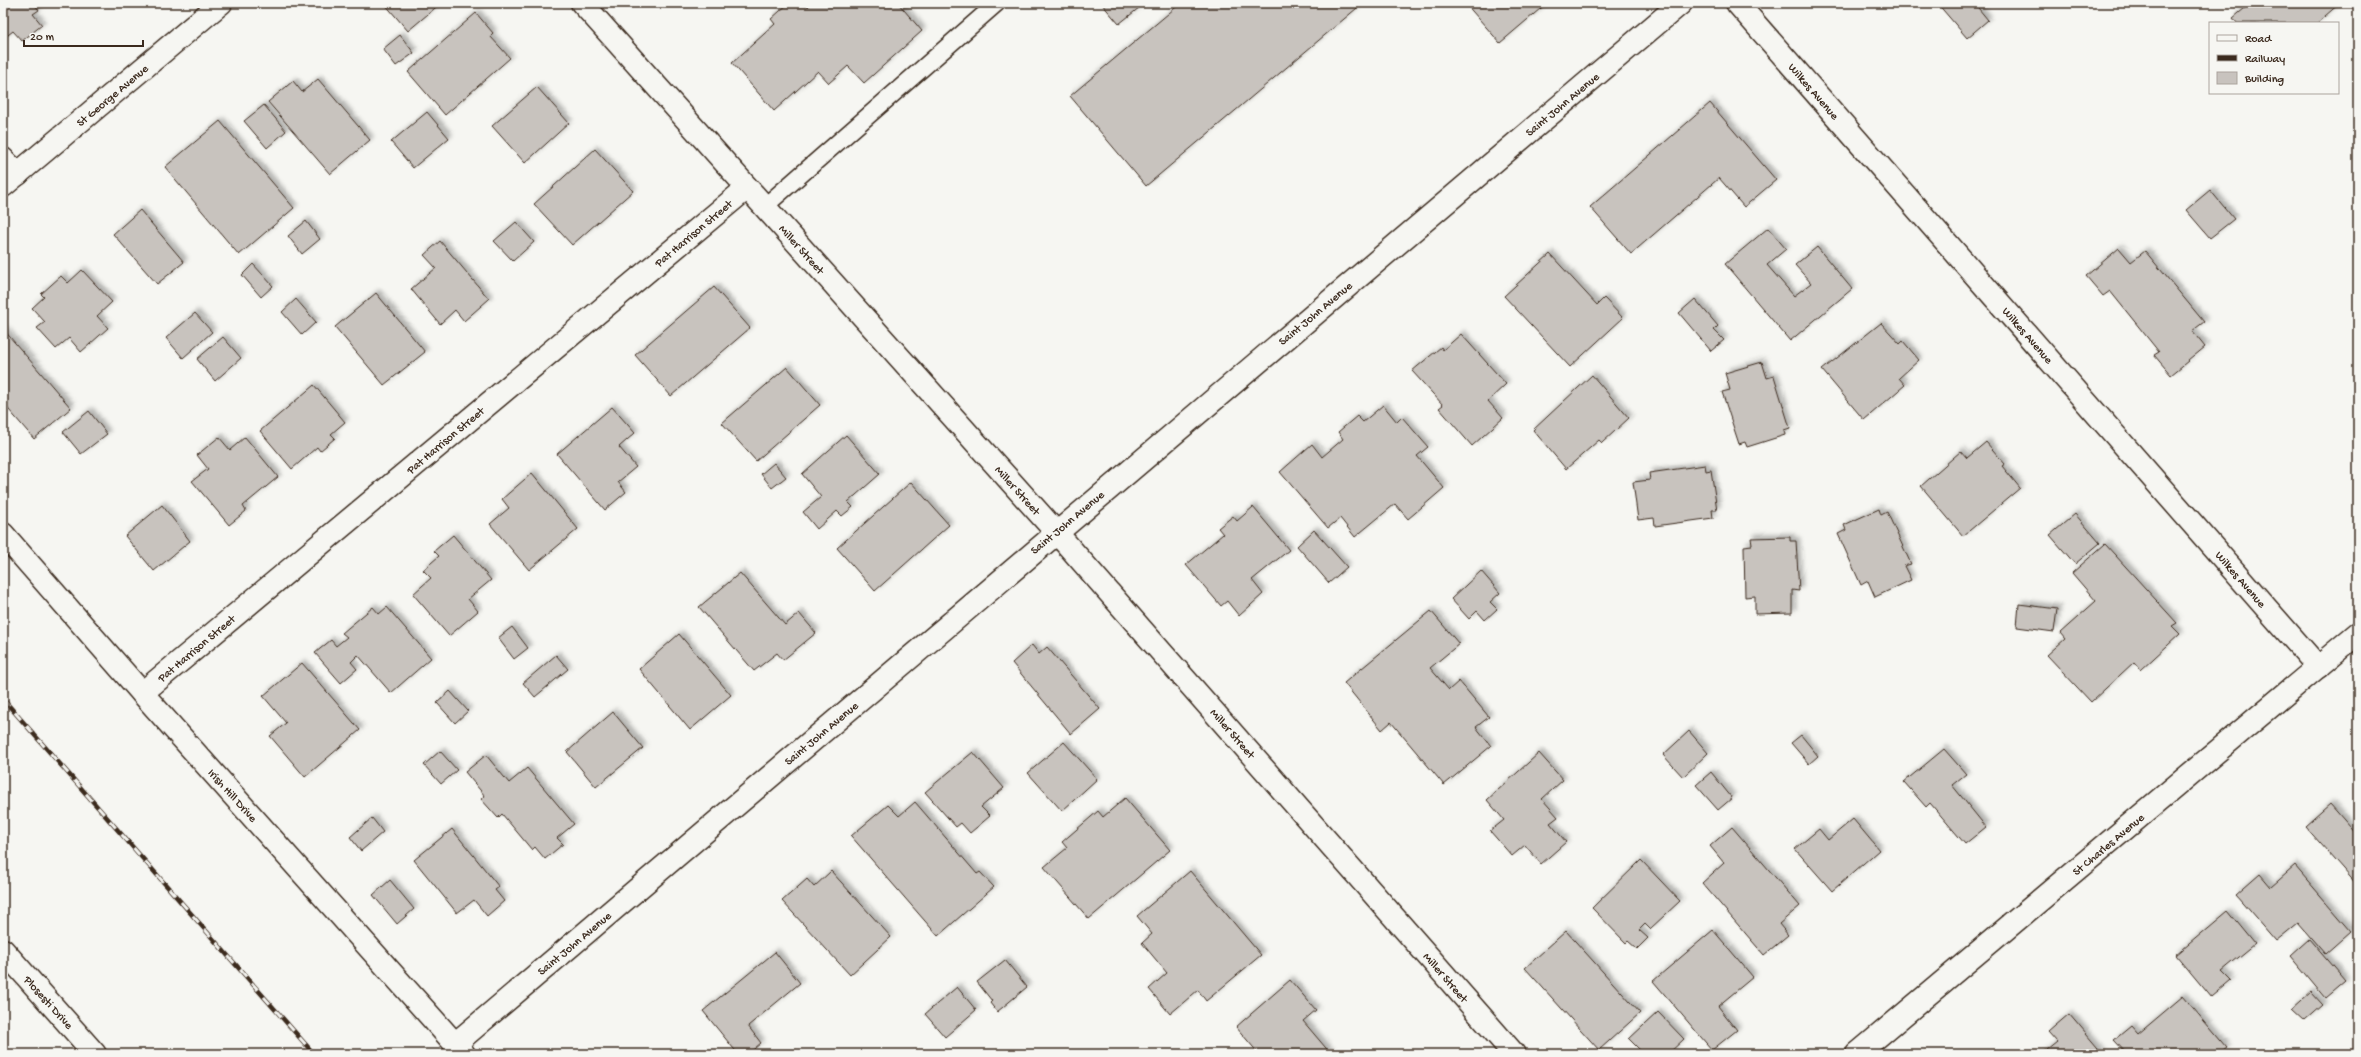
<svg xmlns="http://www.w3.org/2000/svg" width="2361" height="1057" viewBox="0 0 2361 1057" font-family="'Gochi Hand',sans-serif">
<defs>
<filter id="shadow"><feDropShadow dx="3.5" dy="-3.5" stdDeviation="2" flood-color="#0004"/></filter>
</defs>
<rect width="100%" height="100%" fill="#f6f6f2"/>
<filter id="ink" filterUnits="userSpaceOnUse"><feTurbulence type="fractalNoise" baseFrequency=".025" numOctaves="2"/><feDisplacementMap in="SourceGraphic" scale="8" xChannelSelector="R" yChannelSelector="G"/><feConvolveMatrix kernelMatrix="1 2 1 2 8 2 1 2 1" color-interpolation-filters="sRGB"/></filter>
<g filter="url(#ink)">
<g fill="#c8c3be" stroke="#3b2a1e" filter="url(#shadow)">
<polygon points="3,3 33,3 39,10 33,14 42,25 22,41 13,31 3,39"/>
<polygon points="384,3 441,3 408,31"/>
<polygon points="789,3 805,3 808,7 812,3 874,3 878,8 883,3 898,3 922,31 864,83 848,66 829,83 818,71 774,111 732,63 775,24 771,19"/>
<polygon points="1101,3 1145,3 1119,24"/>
<polygon points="1181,3 1363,3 1146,186 1070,96"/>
<polygon points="1465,3 1547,3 1500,43"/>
<polygon points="1937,3 1974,3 1988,20 1967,38"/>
<polygon points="2251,3 2340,3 2317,23 2237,23 2233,18"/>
<polygon points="476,13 493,33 490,36 510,58 445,115 408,72"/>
<polygon points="400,35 414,53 396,66 383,49"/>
<polygon points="318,79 370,140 330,174 268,102 293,81 302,92"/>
<polygon points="537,87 569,123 525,163 492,126"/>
<polygon points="1710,103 1776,180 1744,207 1719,178 1631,254 1590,207"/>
<polygon points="264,105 286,131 267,148 244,121"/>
<polygon points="427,112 449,138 413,168 391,142"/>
<polygon points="220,121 294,208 239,255 165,167"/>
<polygon points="595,149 633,191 572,245 534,204"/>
<polygon points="2210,190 2234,219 2210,238 2186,210"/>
<polygon points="140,210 184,262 157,284 113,234"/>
<polygon points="306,221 320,239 302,254 288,236"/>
<polygon points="516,222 534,242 513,261 494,241"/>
<polygon points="1768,228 1786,249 1767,265 1794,296 1811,283 1795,265 1817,247 1852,289 1790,341 1725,264"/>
<polygon points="440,241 489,299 464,321 455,310 440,324 411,289 436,268 424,255"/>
<polygon points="2119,248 2131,262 2145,251 2204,322 2192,331 2205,347 2171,375 2154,355 2159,352 2110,291 2103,296 2086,276"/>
<polygon points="1550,254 1597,305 1604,298 1623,318 1570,367 1504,296"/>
<polygon points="253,264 273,286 261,297 242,275"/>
<polygon points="82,270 112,302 97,316 108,328 81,352 69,338 56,349 37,328 45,322 32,308 44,297 41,294 61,276 68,283"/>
<polygon points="714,287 750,328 671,396 635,355"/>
<polygon points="376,293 425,352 384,385 335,327"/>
<polygon points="296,299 316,322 302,335 282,312"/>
<polygon points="1695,299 1718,326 1714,330 1724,340 1711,351 1679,313"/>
<polygon points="195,313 212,332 183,358 166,338"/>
<polygon points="1881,323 1900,344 1903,341 1919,360 1899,378 1905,385 1864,420 1822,370"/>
<polygon points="3,329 71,408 34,439 3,403"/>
<polygon points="1461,334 1506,384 1488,401 1503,418 1472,446 1439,408 1443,405 1412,371 1441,347 1443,350"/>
<polygon points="223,337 241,358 215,381 197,359"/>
<polygon points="1762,362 1767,378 1774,376 1790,428 1784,430 1785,435 1747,447 1745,442 1739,444 1722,392 1730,390 1725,373"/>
<polygon points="787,367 820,405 756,461 722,423"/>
<polygon points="1592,375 1629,418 1602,443 1599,440 1566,469 1533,430"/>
<polygon points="314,385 345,422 331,434 335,438 320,451 317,447 292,469 260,431"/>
<polygon points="1383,405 1397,422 1402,417 1428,447 1417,456 1444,488 1408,519 1395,504 1355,537 1340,518 1328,528 1280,472 1312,444 1322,457 1343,439 1338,432 1357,416 1363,422"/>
<polygon points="612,407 635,433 619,447 636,467 618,482 626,492 605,510 557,454"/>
<polygon points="89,411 107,434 81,454 63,432"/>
<polygon points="846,435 880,474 848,502 853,507 842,516 837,511 817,529 803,512 821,497 802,474"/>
<polygon points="219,437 230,450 245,437 278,477 243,506 246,511 229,525 192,481 208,469 197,455"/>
<polygon points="1986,442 2005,464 2002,466 2020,488 1963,536 1921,486 1961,451 1967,458"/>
<polygon points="774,463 786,477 772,488 761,474"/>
<polygon points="1705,465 1706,471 1711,470 1717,510 1712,510 1713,518 1655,526 1654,518 1638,520 1633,482 1650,480 1649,473"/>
<polygon points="532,473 578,529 529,570 490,524 509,508 502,499"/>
<polygon points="911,482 949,525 875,591 837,548"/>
<polygon points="162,505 190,541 154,571 125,536"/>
<polygon points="1253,507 1289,550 1252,580 1263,594 1239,616 1227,601 1221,606 1186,565 1223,534 1218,528 1233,516 1237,521"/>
<polygon points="1879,509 1881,515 1887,512 1911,564 1904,566 1911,580 1875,597 1868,581 1861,585 1838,534 1846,530 1844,525"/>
<polygon points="2075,514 2100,543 2075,564 2050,535"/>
<polygon points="1314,530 1347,567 1329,583 1297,546"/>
<polygon points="453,535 491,580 468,599 478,611 449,636 413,594 431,578 423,570 439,556 434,551"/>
<polygon points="1790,537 1790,541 1796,541 1799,591 1792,590 1792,613 1755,614 1755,596 1745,597 1744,546 1752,545 1751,538"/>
<polygon points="2105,544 2177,623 2172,626 2180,634 2141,670 2134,662 2091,702 2047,655 2065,639 2060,633 2096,601 2072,573"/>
<polygon points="1481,571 1500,593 1490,602 1497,609 1485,620 1477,611 1469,619 1451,599"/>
<polygon points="740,573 785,625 799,613 816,633 783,660 777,653 754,671 699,607"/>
<polygon points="2019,604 2057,609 2054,632 2017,627"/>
<polygon points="373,607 379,614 387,607 431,658 391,693 358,655 351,662 357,669 341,683 315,653 331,640 336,646 347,637 342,633"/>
<polygon points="1431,611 1459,644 1430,668 1449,690 1459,681 1489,717 1476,727 1491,746 1444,785 1391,722 1382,730 1344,683"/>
<polygon points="512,627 528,648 514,659 498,638"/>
<polygon points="679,634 731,695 690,730 639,669"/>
<polygon points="1032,645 1039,654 1047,647 1100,709 1071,734 1012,663"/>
<polygon points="556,655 568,669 535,697 523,683"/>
<polygon points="302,663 360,730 305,777 270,736 286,723 263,696"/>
<polygon points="450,691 468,711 455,723 437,703"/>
<polygon points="613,712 643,748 596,787 567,752"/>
<polygon points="1689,731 1708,753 1683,777 1663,755"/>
<polygon points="1801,735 1818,756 1809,764 1791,743"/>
<polygon points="1064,742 1097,779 1062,811 1028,773"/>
<polygon points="1944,749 1966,774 1952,785 1986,827 1965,844 1930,803 1926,807 1904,782"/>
<polygon points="440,751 457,770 441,784 424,765"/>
<polygon points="973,752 1004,788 981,807 990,816 970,833 961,823 956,827 925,792"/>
<polygon points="1539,753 1563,780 1542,799 1558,817 1550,823 1566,842 1541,864 1525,845 1512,856 1490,831 1504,820 1487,800"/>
<polygon points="486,755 509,783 527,768 574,824 557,838 563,844 545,859 535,847 532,850 502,814 498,818 481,799 485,796 465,772"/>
<polygon points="1711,772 1732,798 1718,810 1696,785"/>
<polygon points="1125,798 1170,850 1089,919 1044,867 1067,848 1062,842 1098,811 1103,817"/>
<polygon points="915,802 977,874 980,872 994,887 938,936 851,836 888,805 899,816"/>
<polygon points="2330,804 2358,836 2358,886 2305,826"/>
<polygon points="372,818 383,832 361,851 350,837"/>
<polygon points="1853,819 1879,850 1832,891 1795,849 1819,829 1828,840"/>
<polygon points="1732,827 1800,906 1779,924 1788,935 1764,955 1702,883 1724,863 1710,846"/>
<polygon points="452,829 499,887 495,890 504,901 487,916 474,900 457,913 414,860"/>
<polygon points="1641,860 1680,901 1650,929 1645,924 1639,930 1648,938 1637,949 1628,941 1626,943 1592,908"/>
<polygon points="2295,866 2351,931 2325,954 2298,923 2276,941 2236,895 2260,874 2271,887"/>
<polygon points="831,871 891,937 850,975 782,901 807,879 814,887"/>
<polygon points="1190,871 1261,955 1206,1001 1198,990 1170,1014 1149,989 1167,973 1142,943 1152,934 1137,916"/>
<polygon points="390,880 414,909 397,924 373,895"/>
<polygon points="2228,911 2255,944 2222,971 2231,980 2211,997 2176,955"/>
<polygon points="1713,930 1753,977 1718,1006 1737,1030 1712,1050 1653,981"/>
<polygon points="1566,931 1640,1013 1599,1050 1525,968"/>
<polygon points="2309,939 2345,981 2325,998 2290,956"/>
<polygon points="775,952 800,983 748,1026 761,1043 748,1054 738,1054 703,1011"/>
<polygon points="1005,960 1027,987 997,1012 990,1003 992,1001 977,982"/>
<polygon points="1290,980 1316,1010 1303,1021 1331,1054 1259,1054 1236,1027"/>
<polygon points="957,987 976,1010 945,1037 925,1014"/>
<polygon points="2311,992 2323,1005 2305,1021 2292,1009"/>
<polygon points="2183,996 2226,1047 2217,1054 2127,1054 2114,1040 2131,1026 2138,1034"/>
<polygon points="1658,1012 1684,1039 1668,1054 1644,1054 1629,1039"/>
<polygon points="2069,1014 2103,1054 2042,1054 2057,1042 2048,1032"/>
</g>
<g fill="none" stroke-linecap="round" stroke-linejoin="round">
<g stroke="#3b2a1e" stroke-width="19">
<polyline id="lane" points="764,207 997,3"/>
</g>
<g stroke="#3b2a1e" stroke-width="25">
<g id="street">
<polyline points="582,3 1056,532 1514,1054"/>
<polyline points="1737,3 2318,667"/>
<polyline points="3,159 18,174"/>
<polyline points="3,186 221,3"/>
<polyline points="142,693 747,188"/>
<polyline points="455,1044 1681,3"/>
<polyline points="1857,1054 2358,633"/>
</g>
</g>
<g stroke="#3b2a1e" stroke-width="25">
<g id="secondary">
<polyline points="3,534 142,693 464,1054"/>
<polyline points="3,950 95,1054"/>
</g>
</g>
<use href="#lane" stroke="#f6f6f2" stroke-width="16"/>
<use href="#street" stroke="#f6f6f2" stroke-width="22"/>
<use href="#secondary" stroke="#f6f6f2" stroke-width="22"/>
<g stroke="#3b2a1e" stroke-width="4.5">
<polyline id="rail" points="3,699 314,1054"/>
</g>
<use href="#rail" stroke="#f6f6f2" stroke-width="3" stroke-dasharray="9" stroke-linecap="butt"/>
</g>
</g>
<g text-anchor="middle" stroke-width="4" stroke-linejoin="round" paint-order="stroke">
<g font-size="12" fill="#3b2a1e" stroke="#f6f6f2">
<text transform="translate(1814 91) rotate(49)" y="4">Wilkes Avenue</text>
<text transform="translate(112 95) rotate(-40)" y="4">St George Avenue</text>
<text transform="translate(1562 104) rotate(-40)" y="4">Saint John Avenue</text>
<text transform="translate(693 233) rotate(-40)" y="4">Pat Harrison Street</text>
<text transform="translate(802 249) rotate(48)" y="4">Miller Street</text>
<text transform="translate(1315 313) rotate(-40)" y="4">Saint John Avenue</text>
<text transform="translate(2028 335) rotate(49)" y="4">Wilkes Avenue</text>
<text transform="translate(445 440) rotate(-40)" y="4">Pat Harrison Street</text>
<text transform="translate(1018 490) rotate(48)" y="4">Miller Street</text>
<text transform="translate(1067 522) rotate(-40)" y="4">Saint John Avenue</text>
<text transform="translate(2241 579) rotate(49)" y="4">Wilkes Avenue</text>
<text transform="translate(196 648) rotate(-40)" y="4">Pat Harrison Street</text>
<text transform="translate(821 733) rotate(-40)" y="4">Saint John Avenue</text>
<text transform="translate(1233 733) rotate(49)" y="4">Miller Street</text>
<text transform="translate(233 795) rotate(48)" y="4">Irish Hill Drive</text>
<text transform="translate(2108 844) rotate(-40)" y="4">St Charles Avenue</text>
<text transform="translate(574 943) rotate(-40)" y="4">Saint John Avenue</text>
<text transform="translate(1446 977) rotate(49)" y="4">Miller Street</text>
<text transform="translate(49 1002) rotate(48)" y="4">Plosesti Drive</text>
</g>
</g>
<rect width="2361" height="1057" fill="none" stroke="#f6f6f2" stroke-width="16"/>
<rect x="8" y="8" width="2345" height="1041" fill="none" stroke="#3b2a1e" stroke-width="1.5" filter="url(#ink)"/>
<rect x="2209" y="22" width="130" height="72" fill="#f6f6f2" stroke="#aba49d"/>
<rect x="2217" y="35" width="20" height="6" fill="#f6f6f2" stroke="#aba49d"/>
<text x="2245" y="42" font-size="12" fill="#3b2a1e">Road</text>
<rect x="2217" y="55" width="20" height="6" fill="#3b2a1e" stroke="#aba49d"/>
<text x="2245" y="62" font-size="12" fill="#3b2a1e">Railway</text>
<rect x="2217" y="72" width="20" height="12" fill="#c8c3be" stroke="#aba49d"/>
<text x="2245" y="82" font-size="12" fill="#3b2a1e">Building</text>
<path d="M24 40v6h119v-6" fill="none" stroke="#3b2a1e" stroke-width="2"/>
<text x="30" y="40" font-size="12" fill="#3b2a1e" stroke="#f6f6f2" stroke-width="3" paint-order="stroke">20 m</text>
</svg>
